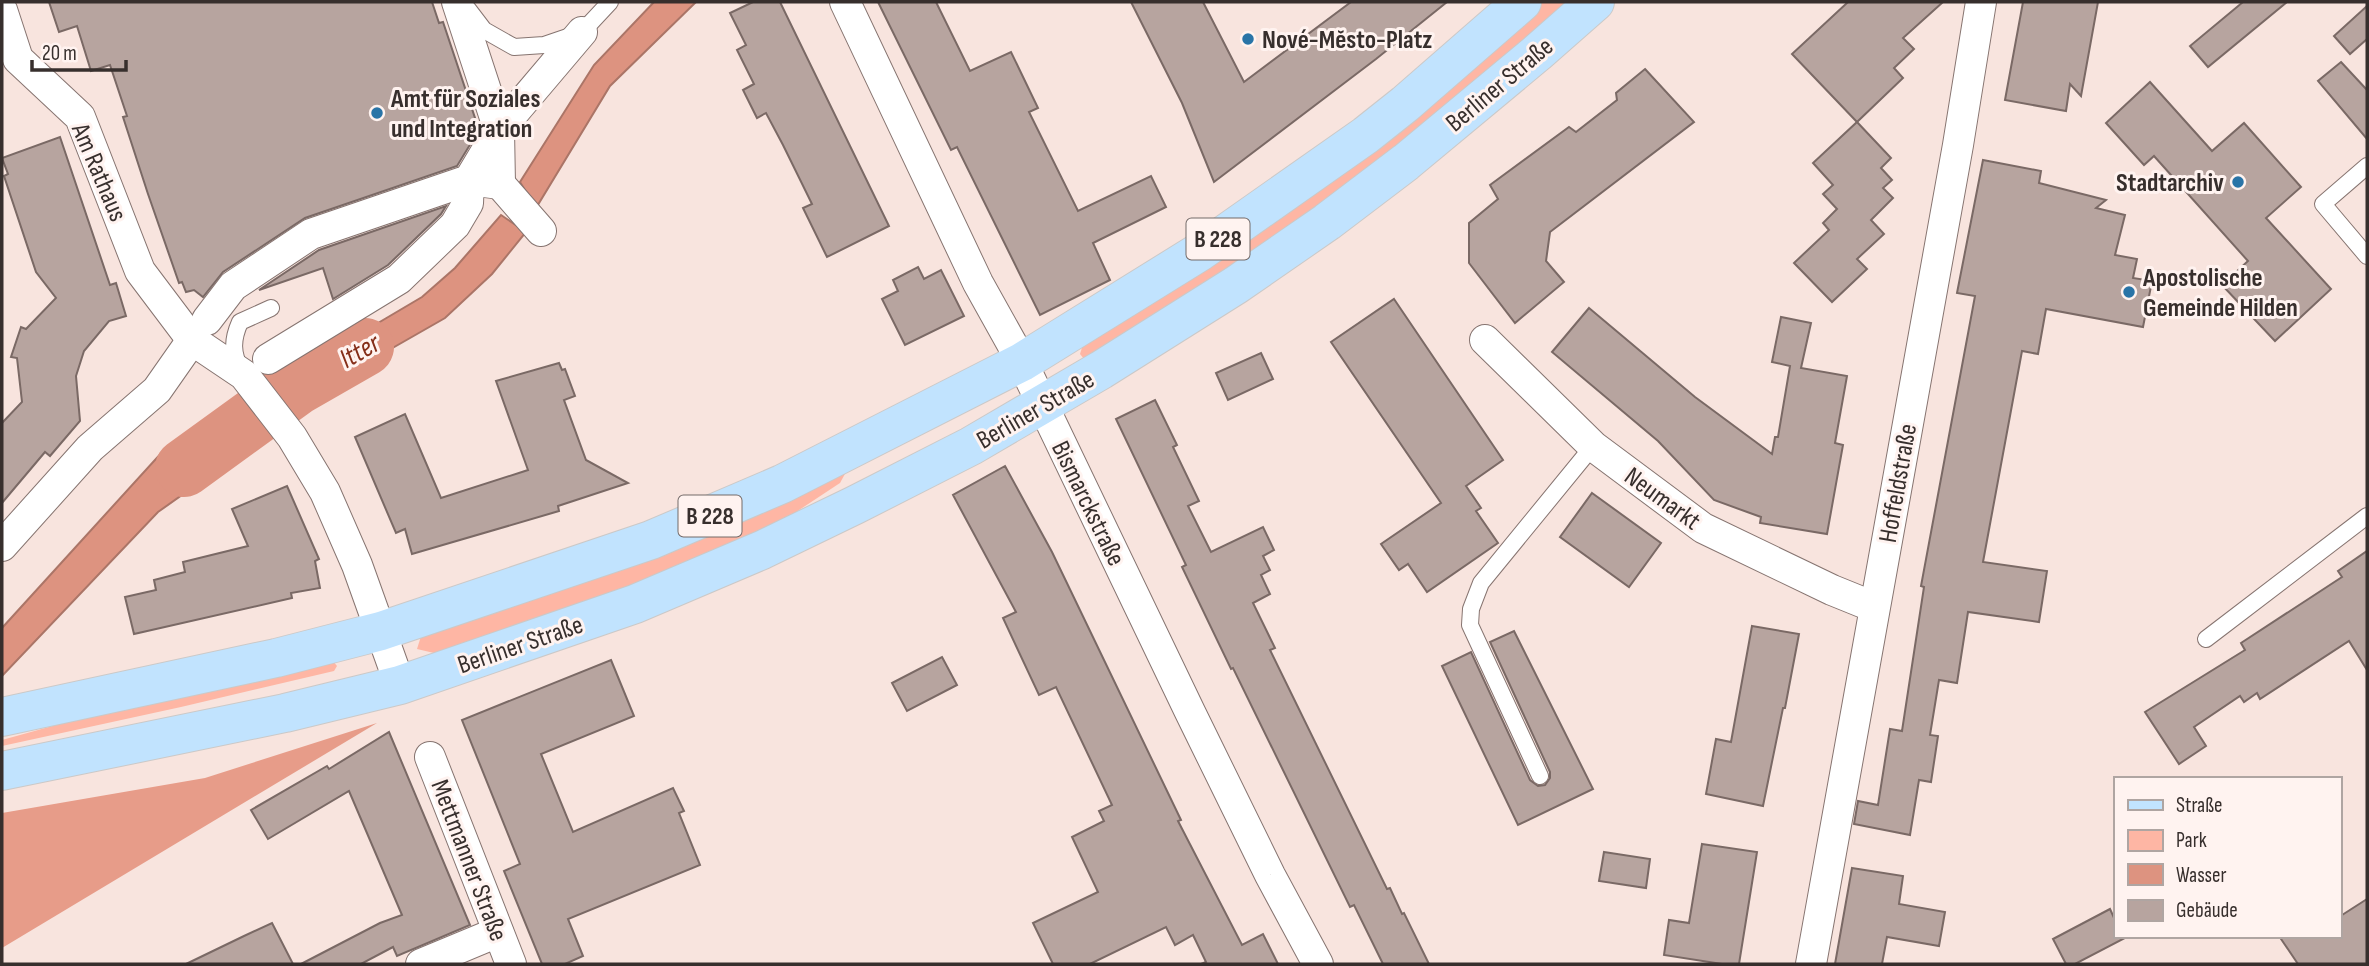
<svg xmlns="http://www.w3.org/2000/svg" width="2369" height="966" viewBox="0 0 2369 966" font-family="'Sofia Sans Condensed',sans-serif">
<rect width="100%" height="100%" fill="#f8e4de"/>
<g fill="#feb6a4">
<polygon points="1543,2 1575,2 1338,197 1089,365 1080,354 1084,341"/>
<polygon points="846,472 840,483 793,514 716,554 622,590 434,653 417,649 422,633"/>
<polygon points="333,661 337,666 334,671 181,707 2,746 2,740 85,717"/>
</g>
<polygon fill="#e79c89" points="377,723 2,948 2,813 205,778"/>
<g fill="#dd9380" stroke="#ab7567" stroke-width="2">
<polygon points="654,2 696,2 610,86 536,208 520,182 594,65"/>
<polygon points="501,215 526,232 492,274 445,318 305,398 290,375 422,297 455,268"/>
<polygon points="236,402 261,439 158,512 2,676 2,628 164,450"/>
</g>
<g fill="none" stroke-linecap="round" stroke-linejoin="round">
<polyline stroke="#dd9380" stroke-width="58" points="184,468 297,386 365,347"/>
</g>
<g fill="#b7a49f" stroke="#7a6965" stroke-width="2">
<polygon points="49,2 432,2 439,23 443,22 479,130 457,166 305,218 223,272 203,297 194,290 186,292 182,282 179,283 148,194 123,117 127,116 110,65 91,71 77,26 59,32"/>
<polygon points="753,2 780,2 889,226 827,257 803,208 812,204 783,145 766,113 757,118 743,90 754,84 737,50 746,45 730,13"/>
<polygon points="878,2 936,2 970,71 1011,52 1038,108 1029,112 1078,211 1151,176 1166,207 1093,243 1110,280 1040,315 957,147 951,150"/>
<polygon points="1131,2 1203,2 1244,82 1351,2 1447,2 1376,59 1214,182 1182,103"/>
<polygon points="1848,2 1943,2 1903,38 1914,49 1894,68 1903,78 1857,122 1792,54"/>
<polygon points="2023,2 2098,2 2081,96 2070,84 2066,111 2005,100"/>
<polygon points="2243,2 2287,2 2208,67 2190,46"/>
<polygon points="2367,6 2367,39 2350,54 2334,36"/>
<polygon points="2341,62 2367,90 2367,139 2318,81"/>
<polygon points="1645,69 1694,122 1550,232 1546,261 1564,282 1515,323 1469,263 1469,223 1498,199 1490,185 1569,127 1576,132 1617,100 1616,93"/>
<polygon points="2150,82 2212,151 2244,123 2301,187 2266,218 2331,289 2275,341 2222,285 2248,261 2154,156 2144,165 2106,123"/>
<polygon points="1857,122 1891,158 1881,168 1892,180 1883,188 1893,198 1871,220 1884,234 1857,259 1867,269 1832,302 1794,263 1829,230 1823,223 1837,209 1823,194 1833,185 1813,163"/>
<polygon points="60,137 110,285 116,283 126,316 109,321 84,351 76,376 80,421 50,456 45,452 2,503 2,423 22,402 17,358 11,357 21,327 26,329 56,298 36,272 4,176 8,174 2,158"/>
<polygon points="1983,160 2041,171 2039,183 2106,200 2096,208 2125,215 2115,255 2137,259 2133,278 2152,281 2143,327 2046,309 2038,354 2022,351 1983,562 2047,571 2039,622 1968,612 1957,683 1939,680 1930,735 1938,736 1931,782 1919,780 1910,835 1854,824 1858,801 1878,805 1890,729 1902,731 1924,587 1921,586 1975,296 1957,293"/>
<polygon points="446,206 441,214 388,265 333,299 323,268 259,290 319,250"/>
<polygon points="918,267 924,279 941,270 964,316 905,345 882,299 898,291 893,280"/>
<polygon points="1394,299 1503,460 1466,486 1481,508 1476,511 1498,543 1427,592 1408,564 1399,570 1381,544 1441,503 1331,342"/>
<polygon points="1589,308 1695,397 1772,454 1775,437 1778,437 1790,366 1772,362 1781,317 1811,323 1801,368 1847,376 1835,443 1843,445 1827,534 1760,523 1761,517 1714,500 1658,441 1552,352"/>
<polygon points="1261,353 1273,379 1228,400 1216,373"/>
<polygon points="559,363 562,370 565,369 575,396 564,400 586,460 628,483 558,506 559,511 412,554 405,529 396,533 355,437 405,414 441,498 528,470 496,381"/>
<polygon points="1155,400 1177,445 1173,447 1199,501 1188,506 1211,552 1263,527 1274,550 1263,556 1270,570 1261,575 1270,594 1253,603 1275,648 1270,650 1387,889 1390,888 1402,914 1404,913 1429,964 1383,964 1354,905 1350,907 1233,668 1231,669 1182,567 1186,565 1116,419"/>
<polygon points="1005,466 1052,552 1181,820 1178,821 1242,945 1263,934 1278,964 1201,964 1206,962 1193,935 1175,945 1166,927 1090,964 1053,964 1033,923 1098,892 1072,837 1104,821 1099,811 1112,805 1056,687 1039,695 1003,618 1016,612 953,495"/>
<polygon points="287,486 319,559 315,561 320,588 291,593 292,598 134,634 125,597 156,590 154,580 185,572 183,562 248,546 232,509"/>
<polygon points="1592,493 1661,543 1629,587 1560,537"/>
<polygon points="2367,551 2367,670 2349,641 2260,699 2257,693 2244,702 2240,696 2194,727 2206,746 2179,764 2145,712 2245,650 2241,643 2342,577 2338,571"/>
<polygon points="1752,626 1799,634 1785,708 1783,708 1763,806 1706,794 1716,739 1731,742"/>
<polygon points="1514,631 1593,789 1518,825 1442,666 1471,652 1530,780 1538,786 1545,785 1550,778 1550,772 1490,642"/>
<polygon points="942,657 957,685 907,711 892,683"/>
<polygon points="611,660 634,716 541,754 573,832 673,788 684,811 679,813 700,865 568,919 583,956 565,964 542,964 504,871 520,864 462,720"/>
<polygon points="389,732 470,925 397,956 393,947 361,964 301,964 380,923 402,915 349,791 268,839 251,810 327,766 329,769"/>
<polygon points="1702,844 1757,852 1739,964 1722,964 1664,955 1669,920 1689,923"/>
<polygon points="1604,852 1650,859 1646,888 1599,881"/>
<polygon points="1852,868 1903,876 1899,904 1945,912 1939,946 1887,937 1882,964 1835,964"/>
<polygon points="2367,899 2367,964 2298,964 2279,936 2339,936 2339,917"/>
<polygon points="2110,909 2115,920 2115,936 2125,938 2075,964 2066,964 2053,939"/>
<polygon points="272,923 293,964 186,964 244,936"/>
</g>
<g fill="none" stroke-linecap="round" stroke-linejoin="round">
<g stroke="#867470" stroke-width="18">
<g id="lane">
<polyline points="468,9 484,30 514,47 544,45 582,32 610,2"/>
<polyline points="2367,166 2323,204 2367,256"/>
<path d="M241 370C232 353 232 340 240 322L271 308"/>
<polyline points="2206,639 2367,516"/>
<polyline points="1540,776 1470,625 1471,609 1481,583 1593,446"/>
</g>
</g>
<g stroke="#867470" stroke-width="32">
<g id="street">
<polyline points="845,2 978,283 1022,362 1190,712 1270,875 1318,964"/>
<polyline points="2,10 18,59 80,117 140,271 192,340 244,375 292,437 325,492 357,565 400,685"/>
<polyline points="500,184 541,231"/>
<polyline points="207,320 233,286 311,234 469,180 499,130 582,32"/>
<polyline points="1485,340 1593,446 1703,528 1832,590 1874,607"/>
<polyline points="268,359 399,279 455,225 468,203 469,180 500,184 499,130 457,2"/>
<polyline points="2,546 90,448 157,390 192,340"/>
<polyline points="430,757 511,964"/>
<polyline points="421,964 498,932"/>
<polyline points="1811,964 1958,145 1981,2"/>
</g>
</g>
<g stroke="#cbc9c8" stroke-width="40">
<g id="primary">
<polyline points="2,717 276,658 381,631 651,540 782,484 1022,362 1201,251 1366,135 1405,104 1522,2"/>
<polyline points="2,771 285,713 400,685 635,604 762,550 855,505 971,446 1101,370 1236,285 1327,222 1406,162 1537,53 1595,2"/>
</g>
</g>
<use href="#lane" stroke="#fff" stroke-width="16"/>
<use href="#street" stroke="#fff" stroke-width="30"/>
<use href="#primary" stroke="#c1e3fe" stroke-width="38"/>
</g>
<g fill="#2974a7" stroke="#fff3f0" stroke-width="2.5">
<circle cx="1248" cy="39" r="7"/>
<circle cx="377" cy="113" r="7"/>
<circle cx="2238" cy="182" r="7"/>
<circle cx="2129" cy="292" r="7"/>
</g>
<g text-anchor="middle" stroke-width="6" stroke-linejoin="round" paint-order="stroke">
<g fill="#fff3f0" stroke="#736a68" stroke-width="2">
<rect x="1186.5" y="218.5" width="63" height="41" rx="5"/>
<rect x="678.5" y="495.5" width="63" height="41" rx="5"/>
</g>
<g font-size="24" font-weight="bold" fill="#372f2d">
<text x="1218" y="247">B 228</text>
<text x="710" y="524">B 228</text>
</g>
<g font-size="26" font-weight="bold" fill="#372f2d" stroke="#fff3f0" text-anchor="start">
<text x="1262" y="48">Nové-Město-Platz</text>
<text x="391" y="107">Amt für Soziales<tspan x="391" dy="30">und Integration</tspan></text>
<text x="2224" y="191" text-anchor="end">Stadtarchiv</text>
<text x="2143" y="286">Apostolische<tspan x="2143" dy="30">Gemeinde Hilden</tspan></text>
</g>
<g font-size="26" fill="#372f2d" stroke="#fff3f0">
<text transform="translate(1499 84) rotate(-40)" y="9">Berliner Straße</text>
<text transform="translate(100 172) rotate(67)" y="9">Am Rathaus</text>
<text transform="translate(1035 409) rotate(-30)" y="9">Berliner Straße</text>
<text transform="translate(1897 483) rotate(-80)" y="9">Hoffeldstraße</text>
<text transform="translate(1663 498) rotate(36)" y="9">Neumarkt</text>
<text transform="translate(1089 503) rotate(64)" y="9">Bismarckstraße</text>
<text transform="translate(520 644) rotate(-19)" y="9">Berliner Straße</text>
<text transform="translate(470 860) rotate(69)" y="9">Mettmanner Straße</text>
</g>
<g font-size="28" font-style="italic" fill="#852e19" stroke="#fff3f0">
<text transform="translate(359 350) rotate(-30)" y="10">Itter</text>
</g>
</g>
<rect width="2369" height="966" fill="none" stroke="#372f2d" stroke-width="7"/>
<rect x="2114" y="777" width="228" height="161" fill="#fff3f0" stroke="#afa5a2" stroke-width="2"/>
<rect x="2128" y="800" width="35" height="10" fill="#c1e3fe" stroke="#afa5a2" stroke-width="2"/>
<text x="2176" y="812" font-size="21" fill="#372f2d">Straße</text>
<rect x="2128" y="830" width="35" height="21" fill="#feb6a4" stroke="#afa5a2" stroke-width="2"/>
<text x="2176" y="847" font-size="21" fill="#372f2d">Park</text>
<rect x="2128" y="864" width="35" height="21" fill="#dd9380" stroke="#afa5a2" stroke-width="2"/>
<text x="2176" y="882" font-size="21" fill="#372f2d">Wasser</text>
<rect x="2128" y="900" width="35" height="21" fill="#b7a49f" stroke="#afa5a2" stroke-width="2"/>
<text x="2176" y="917" font-size="21" fill="#372f2d">Gebäude</text>
<path d="M32 60v10h94v-10" fill="none" stroke="#372f2d" stroke-width="3.5"/>
<text x="42" y="60" font-size="21" fill="#372f2d" stroke="#fff3f0" stroke-width="5" paint-order="stroke">20 m</text>
</svg>
